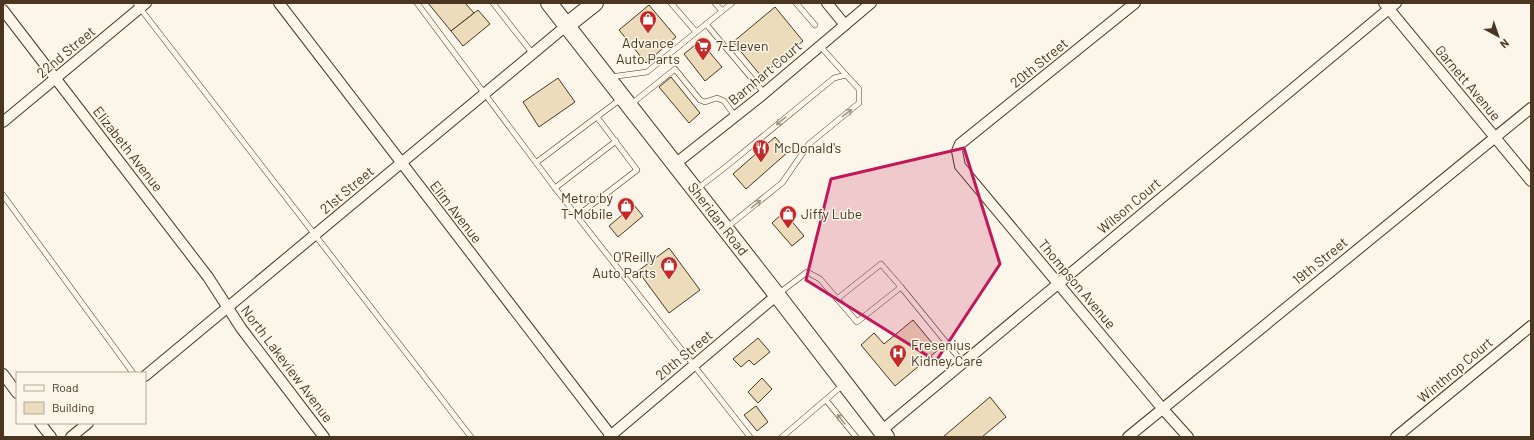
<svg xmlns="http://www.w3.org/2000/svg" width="1534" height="440" viewBox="0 0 1534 440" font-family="Barlow,sans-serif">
<rect width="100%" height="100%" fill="#fbf6e9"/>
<g fill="#ecdcbc" stroke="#4a3520">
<polygon points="428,3 465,3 474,13 451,31"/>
<polygon points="649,5 676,37 646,63 619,30"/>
<polygon points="775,7 803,41 761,76 733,42"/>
<polygon points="478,10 490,24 463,46 451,31"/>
<polygon points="700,41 722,67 705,81 684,54"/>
<polygon points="671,77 700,113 689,123 659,87"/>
<polygon points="558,78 575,102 539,127 523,102"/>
<polygon points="775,137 788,152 746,189 733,174"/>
<polygon points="634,205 643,216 618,237 609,226"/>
<polygon points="784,212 804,236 792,246 772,223"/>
<polygon points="669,248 700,290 669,313 638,271"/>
<polygon points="913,320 938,350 895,386 861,345 874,333 884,344"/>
<polygon points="758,338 770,352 754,365 749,360 741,367 733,359"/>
<polygon points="762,378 772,389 758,403 748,392"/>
<polygon points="990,397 1006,417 982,437 943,437"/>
<polygon points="756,406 768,422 757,431 744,415"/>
</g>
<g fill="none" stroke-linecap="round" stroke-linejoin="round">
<g stroke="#4a3520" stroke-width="6">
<g id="lane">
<polyline points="136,3 471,437"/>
<polyline points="417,3 555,188 750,437"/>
<polyline points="493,3 533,54"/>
<polyline points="671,3 696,32"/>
<polyline points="715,3 722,11"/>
<polyline points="796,3 815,25"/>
<polyline points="706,24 764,93"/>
<polyline points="820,46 846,75"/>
<polyline points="610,77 647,72 732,3"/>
<polyline points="630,105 675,69 700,100 705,102 717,98 724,101 735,116"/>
<polyline points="537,162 622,98"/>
<polyline points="555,188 616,141"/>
<polyline points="697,189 728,165 834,78 846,75 859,89 859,103 809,144 782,183 726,228"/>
<polyline points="3,195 133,373"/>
<polyline points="577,216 637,170 597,117"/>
<polyline points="778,294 807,272 820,279 857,322 901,287 963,363"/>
<polyline points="837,299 881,264 901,287"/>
<polyline points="826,400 856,437"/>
<polyline points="782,437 844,384"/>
</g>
</g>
<g stroke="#4a3520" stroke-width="12">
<g id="street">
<polyline points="279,3 612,437"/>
<polyline points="827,3 845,25"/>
<polyline points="1135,3 960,144 957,151 960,166 1162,408 1188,437"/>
<polyline points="1384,3 1531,181"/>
<polyline points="3,10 208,277 241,328 324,437"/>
<polyline points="3,122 146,3"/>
<polyline points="675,164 761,96 871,3"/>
<polyline points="3,374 17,393"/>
<polyline points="145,376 566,26"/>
<polyline points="40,423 51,437"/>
<polyline points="881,431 1396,3"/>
<polyline points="71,437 88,423"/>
<polyline points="609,437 777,295"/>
<polyline points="1128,437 1531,108"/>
<polyline points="1396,437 1531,326"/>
</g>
</g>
<g stroke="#4a3520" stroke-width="18">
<g id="primary">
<polyline points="549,3 777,295 886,437"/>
<polyline points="566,26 595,3"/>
</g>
</g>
<use href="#lane" stroke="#fbf6e9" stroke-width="5"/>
<use href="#street" stroke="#fbf6e9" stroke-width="10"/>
<use href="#primary" stroke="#fbf6e9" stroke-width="16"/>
</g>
<defs><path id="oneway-shaft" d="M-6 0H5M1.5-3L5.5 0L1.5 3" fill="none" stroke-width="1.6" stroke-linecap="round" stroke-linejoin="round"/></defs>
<g stroke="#a29684">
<use href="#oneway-shaft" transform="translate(847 113) rotate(-37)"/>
<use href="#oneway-shaft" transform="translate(781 121) rotate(141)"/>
<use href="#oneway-shaft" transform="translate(756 204) rotate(-39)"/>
<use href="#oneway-shaft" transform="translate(841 419) rotate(-129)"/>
</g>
<path fill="#c2185b" fill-opacity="0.2" stroke="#c2185b" stroke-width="3" stroke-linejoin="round" d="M964 148 1000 264 936 361 806 280 831 179Z"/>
<defs>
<g id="shop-pin" transform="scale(0.9)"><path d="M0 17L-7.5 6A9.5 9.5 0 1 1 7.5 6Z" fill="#c62828" stroke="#fbf6e9"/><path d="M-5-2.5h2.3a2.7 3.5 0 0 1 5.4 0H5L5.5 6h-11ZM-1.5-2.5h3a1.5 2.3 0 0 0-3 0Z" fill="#fff"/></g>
<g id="supermarket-pin" transform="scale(0.9)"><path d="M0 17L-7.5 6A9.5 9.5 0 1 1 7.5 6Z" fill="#c62828" stroke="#fbf6e9"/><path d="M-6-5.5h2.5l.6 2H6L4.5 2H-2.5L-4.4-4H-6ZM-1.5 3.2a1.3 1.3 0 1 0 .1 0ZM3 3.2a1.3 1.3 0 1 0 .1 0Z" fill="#fff"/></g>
<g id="restaurant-pin" transform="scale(0.9)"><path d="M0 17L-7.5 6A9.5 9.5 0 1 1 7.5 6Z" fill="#c62828" stroke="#fbf6e9"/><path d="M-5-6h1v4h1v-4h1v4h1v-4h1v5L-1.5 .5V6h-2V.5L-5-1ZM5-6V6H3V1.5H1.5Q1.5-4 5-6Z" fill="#fff"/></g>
<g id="hospital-pin" transform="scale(0.9)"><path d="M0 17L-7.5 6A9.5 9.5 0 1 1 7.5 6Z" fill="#c62828" stroke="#fbf6e9"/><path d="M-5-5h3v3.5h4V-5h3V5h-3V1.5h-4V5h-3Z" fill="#fff"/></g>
</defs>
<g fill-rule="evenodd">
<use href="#shop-pin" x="648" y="19"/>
<use href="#supermarket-pin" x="703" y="46"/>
<use href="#restaurant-pin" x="761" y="148"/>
<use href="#shop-pin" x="626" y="206"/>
<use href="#shop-pin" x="788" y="214"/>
<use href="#shop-pin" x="669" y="265"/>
<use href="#hospital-pin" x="898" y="353"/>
</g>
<g text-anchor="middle" stroke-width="3" stroke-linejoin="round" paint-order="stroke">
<g font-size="14" fill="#4a3520" stroke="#fbf6e9" text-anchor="start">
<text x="648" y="48" text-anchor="middle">Advance<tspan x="648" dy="16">Auto Parts</tspan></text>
<text x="716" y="51">7-Eleven</text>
<text x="774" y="153">McDonald's</text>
<text x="613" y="203" text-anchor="end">Metro by<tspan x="613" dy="16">T-Mobile</tspan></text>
<text x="801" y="219">Jiffy Lube</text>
<text x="656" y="262" text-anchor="end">O'Reilly<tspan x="656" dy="16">Auto Parts</tspan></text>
<text x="911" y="350">Fresenius<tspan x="911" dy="16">Kidney Care</tspan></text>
</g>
<g font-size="14" fill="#4a3520" stroke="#fbf6e9">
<text transform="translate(66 52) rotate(-40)" y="5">22nd Street</text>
<text transform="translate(1039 63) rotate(-39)" y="5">20th Street</text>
<text transform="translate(765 73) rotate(-40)" y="5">Barnhart Court</text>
<text transform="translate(1468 83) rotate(50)" y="5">Garnett Avenue</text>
<text transform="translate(128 149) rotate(52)" y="5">Elizabeth Avenue</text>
<text transform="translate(347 190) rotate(-40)" y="5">21st Street</text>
<text transform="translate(1129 206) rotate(-40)" y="5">Wilson Court</text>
<text transform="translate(456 212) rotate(52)" y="5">Elim Avenue</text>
<text transform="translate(718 219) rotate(52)" y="5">Sheridan Road</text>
<text transform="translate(1320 261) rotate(-39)" y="5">19th Street</text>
<text transform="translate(1077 284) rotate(50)" y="5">Thompson Avenue</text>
<text transform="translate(684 355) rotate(-40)" y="5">20th Street</text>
<text transform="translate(287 364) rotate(53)" y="5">North Lakeview Avenue</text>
<text transform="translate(1455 370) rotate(-40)" y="5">Winthrop Court</text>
</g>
</g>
<rect width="1534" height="440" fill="none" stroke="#4a3520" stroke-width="8"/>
<rect x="16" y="372" width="130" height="52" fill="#fbf6e9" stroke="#b4a999"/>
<rect x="24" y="385" width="20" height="6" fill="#fbf6e9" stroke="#b4a999"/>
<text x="52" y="392" font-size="12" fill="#4a3520">Road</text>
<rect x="24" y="402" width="20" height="12" fill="#ecdcbc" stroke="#b4a999"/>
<text x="52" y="412" font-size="12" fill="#4a3520">Building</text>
<g transform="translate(1498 36) rotate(140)" stroke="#fbf6e9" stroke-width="3" paint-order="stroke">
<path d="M0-3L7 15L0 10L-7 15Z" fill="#4a3520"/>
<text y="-6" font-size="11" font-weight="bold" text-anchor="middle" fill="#4a3520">N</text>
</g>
</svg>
